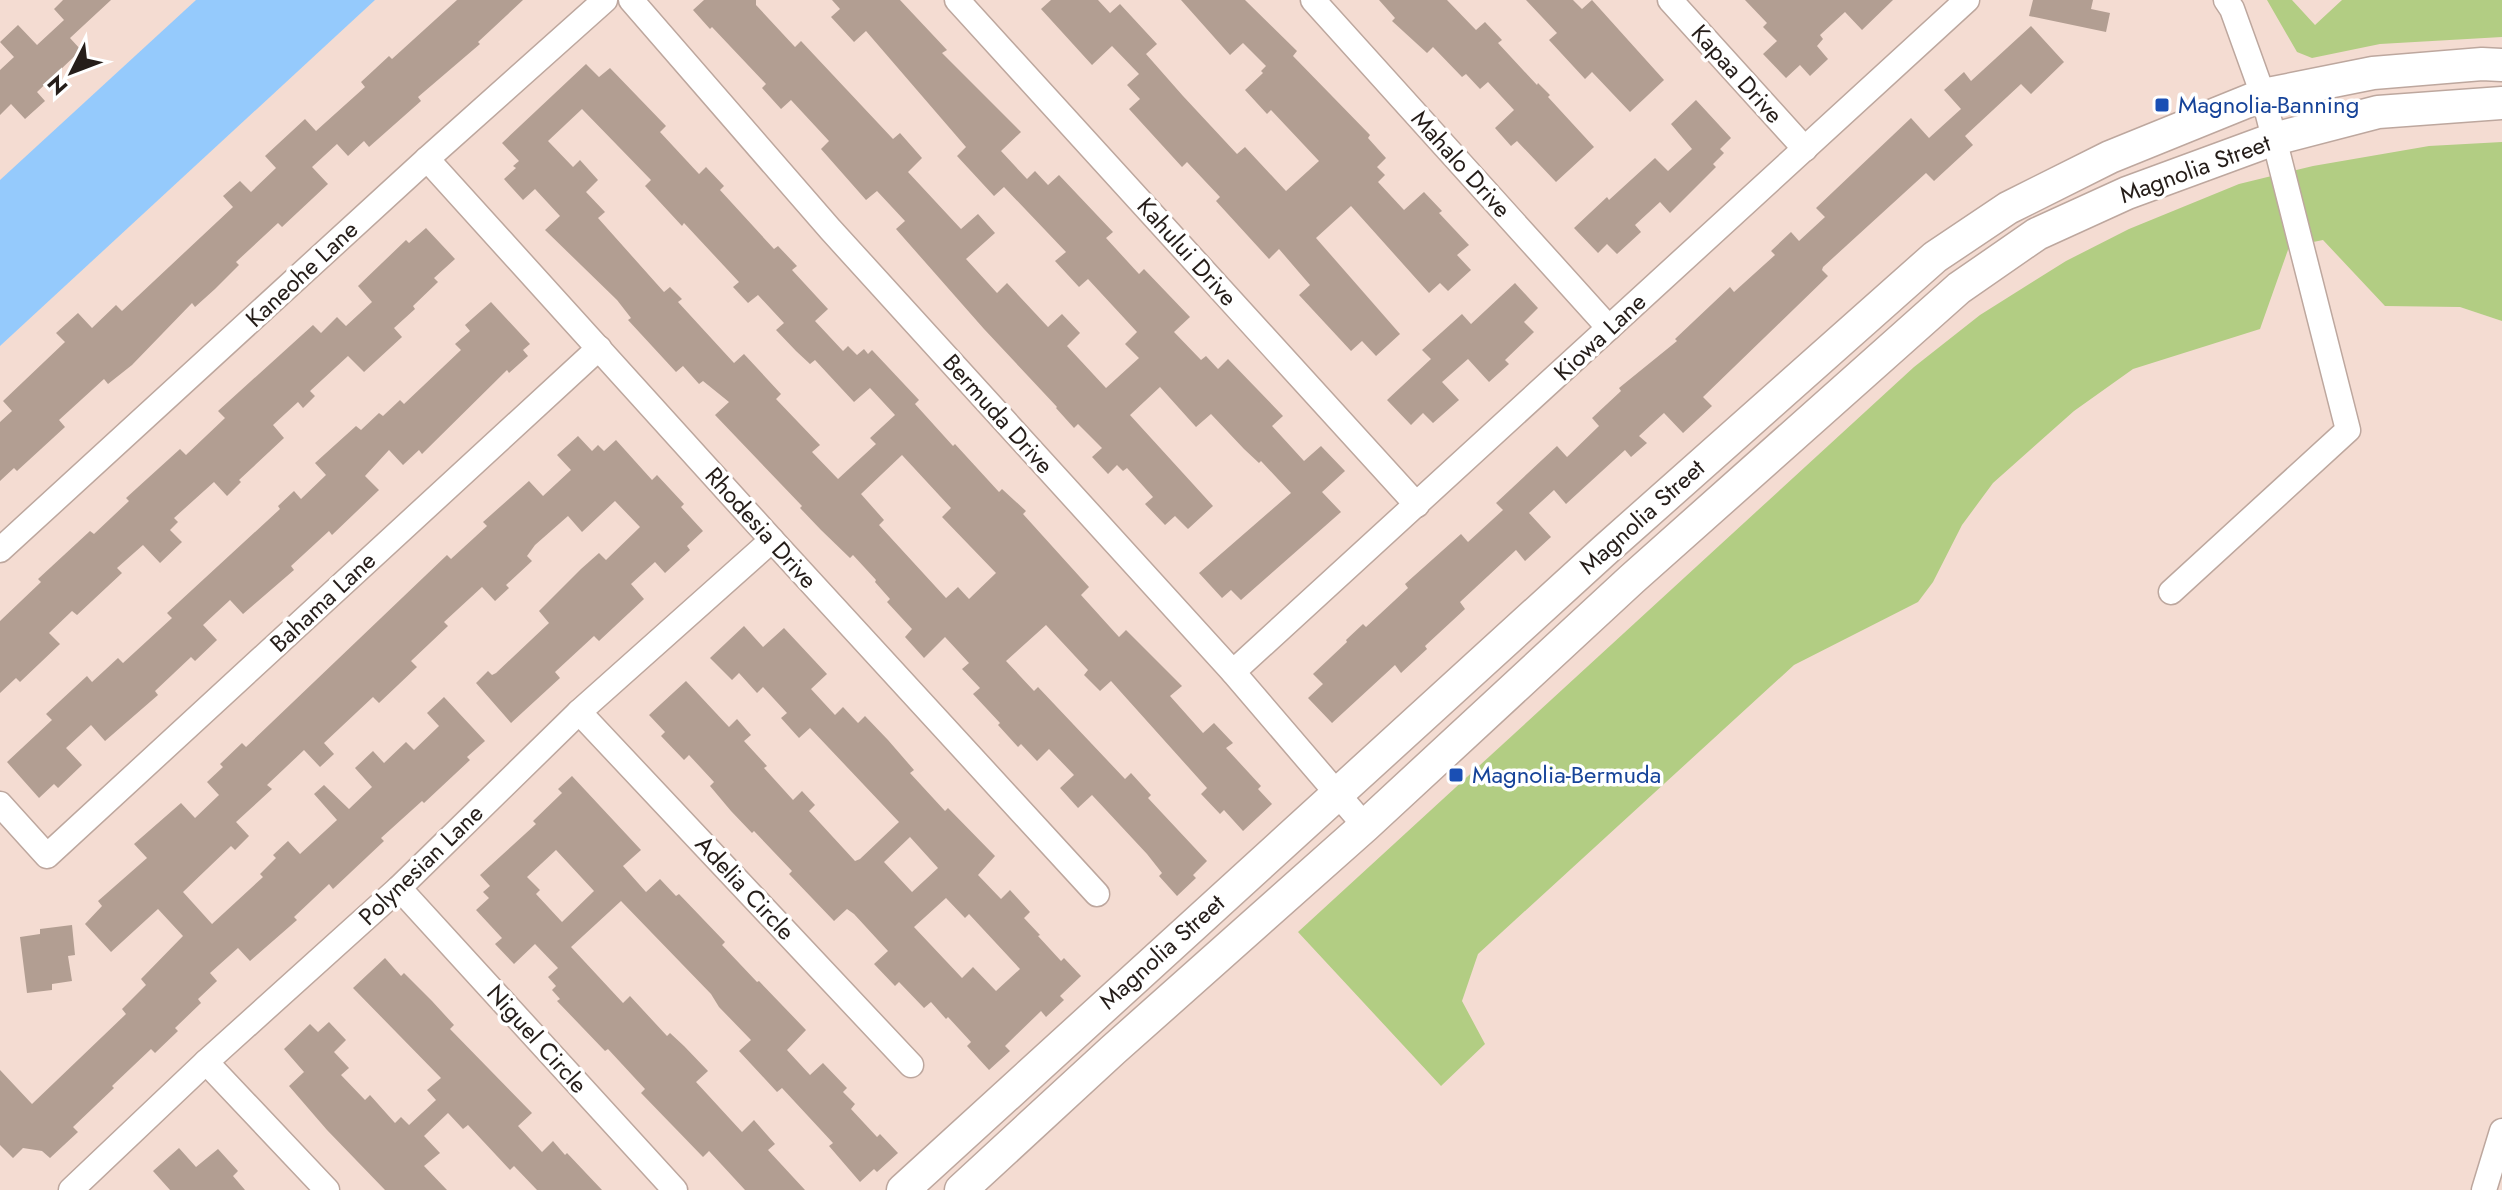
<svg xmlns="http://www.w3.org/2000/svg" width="2502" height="1190" viewBox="0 0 2502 1190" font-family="Jost,sans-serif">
<rect width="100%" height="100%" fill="#f4dcd2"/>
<g fill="#b2cd83">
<polygon points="2267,0 2292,0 2315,25 2342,0 2502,0 2502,37 2380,44 2312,58 2297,52"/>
<polygon points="2502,142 2502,321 2460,307 2385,306 2323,240 2289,247 2260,329 2133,369 2074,411 1993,483 1962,525 1933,582 1918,602 1794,665 1478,954 1462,1001 1485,1044 1441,1086 1298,932 1914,367 1980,315 2066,261 2129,229 2239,184 2313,166 2429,146"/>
</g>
<polygon fill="#95cafc" points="196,0 375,0 0,346 0,180"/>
<g fill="#b29e92" fill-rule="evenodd">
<polygon points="63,0 111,0 70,38 81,50 37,92 45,101 25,119 11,104 0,115 0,70 14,57 0,42 18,25 37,45 64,20 54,9"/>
<polygon points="457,0 523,0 478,42 480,44 418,97 421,101 369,147 364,141 348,156 337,144 312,167 328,184 282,227 278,223 236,262 239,265 215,289 195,307 192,303 132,365 108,384 104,379 59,420 65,427 17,471 14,468 0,481 0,422 12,411 3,401 65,342 56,333 78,313 92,328 116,305 122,311 233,207 223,196 240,181 251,192 276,168 265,156 305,119 316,131 365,87 361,82 389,56 392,59"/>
<polygon points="704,0 756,0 756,5 795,47 801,41 893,139 900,133 922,158 908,172 961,229 978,214 995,233 966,259 997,293 1007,283 1048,327 1062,314 1080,333 1067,346 1106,388 1139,358 1125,344 1137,332 1088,279 1079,287 1055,261 1066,252 1004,187 994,196 957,156 966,147 866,31 854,42 831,17 840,9 832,0 900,0 947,50 942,53 1021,132 1001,151 1027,179 1035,171 1048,185 1059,175 1113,232 1106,238 1139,274 1144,269 1190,317 1174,332 1201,360 1206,356 1218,369 1228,359 1283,416 1272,426 1304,461 1321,446 1345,471 1322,492 1341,512 1241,600 1231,590 1222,598 1199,573 1291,493 1261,461 1259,463 1244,449 1211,414 1196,427 1160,387 1130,415 1213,506 1188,529 1175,516 1165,525 1145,504 1153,497 1127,468 1123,471 1117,465 1108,474 1092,457 1102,448 1078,424 1074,428 1056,408 1057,407 984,329 896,229 905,221 877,191 866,200 821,149 829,141 791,100 781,109 762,88 766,84 712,27 710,29 693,10"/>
<polygon points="1051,0 1098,0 1110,13 1120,4 1157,44 1146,54 1183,96 1237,154 1245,147 1286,191 1319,161 1271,110 1267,114 1245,90 1263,73 1261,71 1266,66 1243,43 1230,55 1181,0 1245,0 1297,51 1293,56 1370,135 1368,138 1386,158 1377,167 1385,175 1378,182 1404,210 1424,192 1442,211 1439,213 1469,245 1457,255 1471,270 1448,291 1440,283 1429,293 1351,206 1316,238 1400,334 1376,356 1362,341 1351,351 1299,295 1310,285 1279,249 1269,259 1216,201 1220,197 1187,162 1182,167 1129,109 1140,99 1127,85 1139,74 1112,46 1092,65 1041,9"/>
<polygon points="1379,0 1447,0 1476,30 1485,22 1502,40 1498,43 1537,85 1538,83 1550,95 1548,97 1594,147 1556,182 1517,141 1511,146 1495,128 1514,110 1488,82 1480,89 1466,74 1462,77 1433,47 1427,53 1392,21 1395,18"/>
<polygon points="1526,0 1573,0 1582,9 1592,0 1664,80 1630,112 1592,72 1585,79 1549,40 1557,33"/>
<polygon points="1745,0 1893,0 1862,30 1845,12 1820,35 1823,39 1817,46 1828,59 1810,76 1800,65 1786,78 1763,54 1777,41 1763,27 1767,23"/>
<polygon points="2033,0 2093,0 2091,9 2110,13 2106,32 2029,16"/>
<polygon points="2031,26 2064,62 2031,94 2021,84 1965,136 1973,145 1934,181 1926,173 1823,267 1822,270 1828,276 1703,397 1712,406 1683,433 1664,413 1639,436 1647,443 1631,457 1625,450 1566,504 1554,490 1529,513 1551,537 1525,561 1516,550 1460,602 1465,609 1425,646 1427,649 1401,673 1395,665 1332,723 1308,698 1323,684 1313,674 1347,642 1346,640 1363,624 1366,627 1408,588 1405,584 1461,534 1468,542 1503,510 1496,503 1557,446 1567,457 1599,426 1592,418 1621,391 1619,388 1677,341 1675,339 1730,287 1734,292 1775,255 1771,251 1791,232 1799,241 1825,217 1816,208 1911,118 1929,138 1961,109 1944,90 1964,72 1971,81"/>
<path d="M586 64 599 77 610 68 666 126 660 132 699 174 706 167 724 186 720 190 774 249 778 246 797 266 792 270 828 309 815 321 843 351 848 346 857 355 864 349 868 354 872 350 919 400 915 404 953 446 955 444 999 492 1002 489 1026 511 1023 514 1089 587 1081 595 1119 637 1126 630 1182 686 1170 696 1203 733 1214 723 1233 743 1226 748 1261 786 1258 789 1272 804 1243 831 1224 810 1220 814 1201 794 1207 788 1111 681 1100 691 1084 675 1088 670 1046 625 1006 661 1034 691 1038 687 1125 779 1131 773 1151 795 1148 798 1207 861 1193 875 1196 878 1177 896 1159 876 1162 873 1147 854 1092 795 1078 808 1060 788 1074 775 1049 749 1037 761 1021 744 1018 747 998 725 1000 723 973 694 980 688 962 669 969 663 945 637 924 658 905 637 912 629 887 602 890 599 875 582 876 580 853 555 850 558 821 530 800 508 802 506 715 415 729 402 703 381 699 384 683 366 676 372 628 320 631 318 617 300 545 230 560 216 535 189 523 200 504 179 516 168 513 166 519 161 502 143ZM582 109 651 180 645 186 682 226 684 223 739 282 733 287 748 303 758 295 784 323 776 330 796 351 810 364 815 360 854 402 870 388 895 415 870 438 876 444 838 479 812 452 820 445 776 399 781 394 744 354 734 363 678 302 682 299 670 287 664 292 598 218 605 212 586 192 598 180 580 160 573 167 548 141ZM902 455 951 508 942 517 996 573 969 599 958 587 946 598 879 525 884 520 861 494Z"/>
<polygon points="1696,100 1731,138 1720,149 1724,153 1713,164 1716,167 1670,213 1660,202 1635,225 1641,232 1617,254 1607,244 1598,253 1574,228 1607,197 1609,200 1655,158 1668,171 1692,149 1671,124"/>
<polygon points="426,228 455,259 434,278 438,282 413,306 415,309 394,328 402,337 364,372 348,356 310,391 315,396 303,408 298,402 273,425 284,438 239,480 241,482 227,496 214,482 174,518 178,522 170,530 182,542 160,563 143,545 117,568 122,573 77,615 72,611 49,633 60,644 20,682 16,678 0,693 0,621 41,582 38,579 90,531 94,534 129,501 126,498 180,449 186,455 225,418 218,411 313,325 321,333 337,317 346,326 372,302 358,286 406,240 409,243"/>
<polygon points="1515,283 1538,308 1524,322 1534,332 1505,360 1509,364 1489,382 1468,359 1442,382 1459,400 1433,423 1423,413 1411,425 1387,400 1431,359 1422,350 1462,314 1471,324"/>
<polygon points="491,302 530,344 523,350 528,356 509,373 507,370 422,454 419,450 403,465 389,450 365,476 379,490 332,535 329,531 291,566 294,570 243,614 230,600 203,625 217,640 195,661 191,657 155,691 158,695 105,741 91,725 66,748 82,765 58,788 54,784 39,798 7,762 52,720 46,714 87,676 92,682 118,658 123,663 172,618 167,613 280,509 278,506 294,491 301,499 326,475 315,463 356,426 361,430 379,413 383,416 400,400 404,404 461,350 455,344 470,331 465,325"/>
<polygon points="578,436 592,451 598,445 604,451 616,440 652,480 657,475 684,504 681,507 703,531 687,546 690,550 665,573 655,562 631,584 644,599 599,641 594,636 555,672 560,678 511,723 476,683 488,671 492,675 496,673 549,623 539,611 581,569 599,553 606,560 640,527 615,501 582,532 568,516 535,545 527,556 532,561 506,585 509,588 495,601 482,587 444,622 448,626 411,661 417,667 379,703 373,697 324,743 334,754 320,767 304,750 267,785 272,789 236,822 249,836 235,850 231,846 183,892 212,924 263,877 260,874 276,858 273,855 288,841 300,854 337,820 314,794 324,785 349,809 372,787 355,768 373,751 384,763 406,742 414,750 439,726 427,713 444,697 485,741 467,757 470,760 424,803 422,801 381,838 384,841 333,889 329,884 294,917 297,920 250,961 238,948 210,973 217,981 198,999 201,1003 175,1028 178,1031 155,1053 151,1049 112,1086 114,1088 73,1127 78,1132 50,1158 42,1151 23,1148 13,1158 0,1145 0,1070 32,1104 126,1014 122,1009 146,985 141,979 183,936 158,909 111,952 85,924 102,906 98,901 147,858 134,844 181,803 195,818 219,795 207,782 223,767 220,764 242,743 246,747 447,555 451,559 487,526 483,522 529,481 543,496 571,470 557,455"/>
<path d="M744 626 763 647 784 628 827 674 811 689 835 715 843 707 858 723 865 716 888 740 914 770 910 773 945 811 948 808 995 856 978 875 1001 899 1010 890 1030 912 1024 918 1040 935 1038 936 1061 961 1064 958 1081 976 1060 996 1064 1000 1046 1017 1041 1011 1005 1046 1010 1051 989 1070 967 1046 971 1042 948 1017 946 1019 931 1002 924 1008 899 982 895 986 874 964 888 951 854 914 847 909 834 921 789 874 792 871 754 831 752 833 731 811 710 786 714 782 689 755 684 760 661 736 665 732 649 715 686 681 729 727 737 719 751 735 744 741 767 766 764 768 793 800 802 791 815 805 809 811 855 861 860 859 899 822 810 728 799 738 781 718 787 713 763 687 757 693 739 673 732 680 710 658ZM910 837 938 868 912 892 884 862ZM946 898 965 918 969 914 1020 969 996 991 973 967 962 978 914 927Z"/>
<path d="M572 776 641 850 623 866 646 892 660 879 676 896 679 894 725 942 722 945 757 982 759 981 806 1030 787 1050 810 1075 823 1063 847 1088 843 1092 855 1104 851 1109 877 1137 880 1134 898 1153 877 1172 874 1169 860 1182 829 1146 833 1143 782 1088 777 1092 739 1051 751 1040 719 1007 711 994 621 901 571 947 623 1003 630 996 667 1036 670 1033 684 1046 708 1071 696 1082 742 1132 754 1120 775 1144 768 1150 805 1190H745L709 1151 703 1157 641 1093 645 1089 608 1049 605 1051 557 1001 560 999 552 990 556 986 548 977 558 968 535 944 514 964 495 944 502 938 476 910 489 898 483 892 490 886 480 875 536 824 533 821 562 793 558 789ZM556 850 594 891 562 922 536 894 540 890 527 877Z"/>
<polygon points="72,925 75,955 68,956 72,981 52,984 52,990 27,993 20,937 40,934 40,929"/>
<polygon points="385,958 401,976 404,973 432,1001 454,1025 450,1029 532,1113 518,1126 542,1152 553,1141 565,1155 567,1153 602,1190 537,1190 514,1166 510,1170 468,1125 463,1129 448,1113 424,1136 440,1153 424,1166 447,1190 385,1190 327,1130 289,1086 304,1072 284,1049 310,1024 318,1032 329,1022 346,1040 334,1052 349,1068 341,1075 365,1100 370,1095 395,1123 401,1117 409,1125 436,1100 427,1090 441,1078 353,988"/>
<polygon points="179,1148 196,1167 218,1149 238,1171 233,1176 245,1190 170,1190 153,1171"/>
</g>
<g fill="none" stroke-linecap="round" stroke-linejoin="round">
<g stroke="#bda79e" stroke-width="27">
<g id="minor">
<polyline points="631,0 830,229 1233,672 1365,826"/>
<polyline points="957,0 1417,505"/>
<polyline points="1313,0 1609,328"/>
<polyline points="1670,0 1805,149"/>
<polyline points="427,159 772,540 1097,894"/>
<polyline points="0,550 427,159 605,0"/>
<polyline points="2171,592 2348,430 2263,95 2232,9 2226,0"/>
<polyline points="1233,672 1967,0"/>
<polyline points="579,712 911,1065"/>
<polyline points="0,804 47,856 599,348"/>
<polyline points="399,888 675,1190"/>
<polyline points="206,1062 327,1190"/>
<polyline points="71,1190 206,1062 399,888 579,712 772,540"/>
<polyline points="2484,1190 2502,1131"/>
</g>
</g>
<g stroke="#bda79e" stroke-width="35">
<g id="major">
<polyline points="903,1190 1605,550 1935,257 2008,208 2110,157 2263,95 2373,73 2482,64 2502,65"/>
<polyline points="961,1190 1113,1050 1365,826 1632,579 1959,288 2037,234 2127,193 2274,139 2378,112 2502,103"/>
</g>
</g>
<use href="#minor" stroke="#fff" stroke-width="24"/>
<use href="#major" stroke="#fff" stroke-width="32"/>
</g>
<g fill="#1a4fb4" stroke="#fff" stroke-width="3">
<rect x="2154" y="97" width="16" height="16" rx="4"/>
<rect x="1448" y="767" width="16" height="16" rx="4"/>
</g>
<g text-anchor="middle" stroke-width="7" stroke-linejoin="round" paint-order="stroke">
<g font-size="24" fill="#251d19" stroke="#fff">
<text transform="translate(1737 74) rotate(48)" y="8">Kapaa Drive</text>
<text transform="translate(1461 164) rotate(48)" y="8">Mahalo Drive</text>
<text transform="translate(2195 169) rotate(-20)" y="8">Magnolia Street</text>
<text transform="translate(1187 252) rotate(48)" y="8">Kahului Drive</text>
<text transform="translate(302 274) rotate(-43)" y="8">Kaneohe Lane</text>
<text transform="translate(1600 337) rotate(-43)" y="8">Kiowa Lane</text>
<text transform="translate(998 414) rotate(48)" y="8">Bermuda Drive</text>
<text transform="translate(1642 517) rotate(-42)" y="8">Magnolia Street</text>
<text transform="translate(761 528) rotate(48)" y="8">Rhodesia Drive</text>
<text transform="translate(323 602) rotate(-43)" y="8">Bahama Lane</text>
<text transform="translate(421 865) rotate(-44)" y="8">Polynesian Lane</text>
<text transform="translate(745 888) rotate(47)" y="8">Adelia Circle</text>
<text transform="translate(1162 952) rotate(-42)" y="8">Magnolia Street</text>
<text transform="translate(537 1039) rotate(48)" y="8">Niguel Circle</text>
</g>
<g font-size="24" fill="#164399" stroke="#fff" text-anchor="start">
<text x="2178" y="113">Magnolia-Banning</text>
<text x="1472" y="783">Magnolia-Bermuda</text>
</g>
</g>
<g transform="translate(72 72) rotate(228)" stroke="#ffffff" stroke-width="6" paint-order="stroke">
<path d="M0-6L14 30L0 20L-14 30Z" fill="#251d19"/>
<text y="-12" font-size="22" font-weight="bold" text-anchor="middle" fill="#251d19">N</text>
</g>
</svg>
